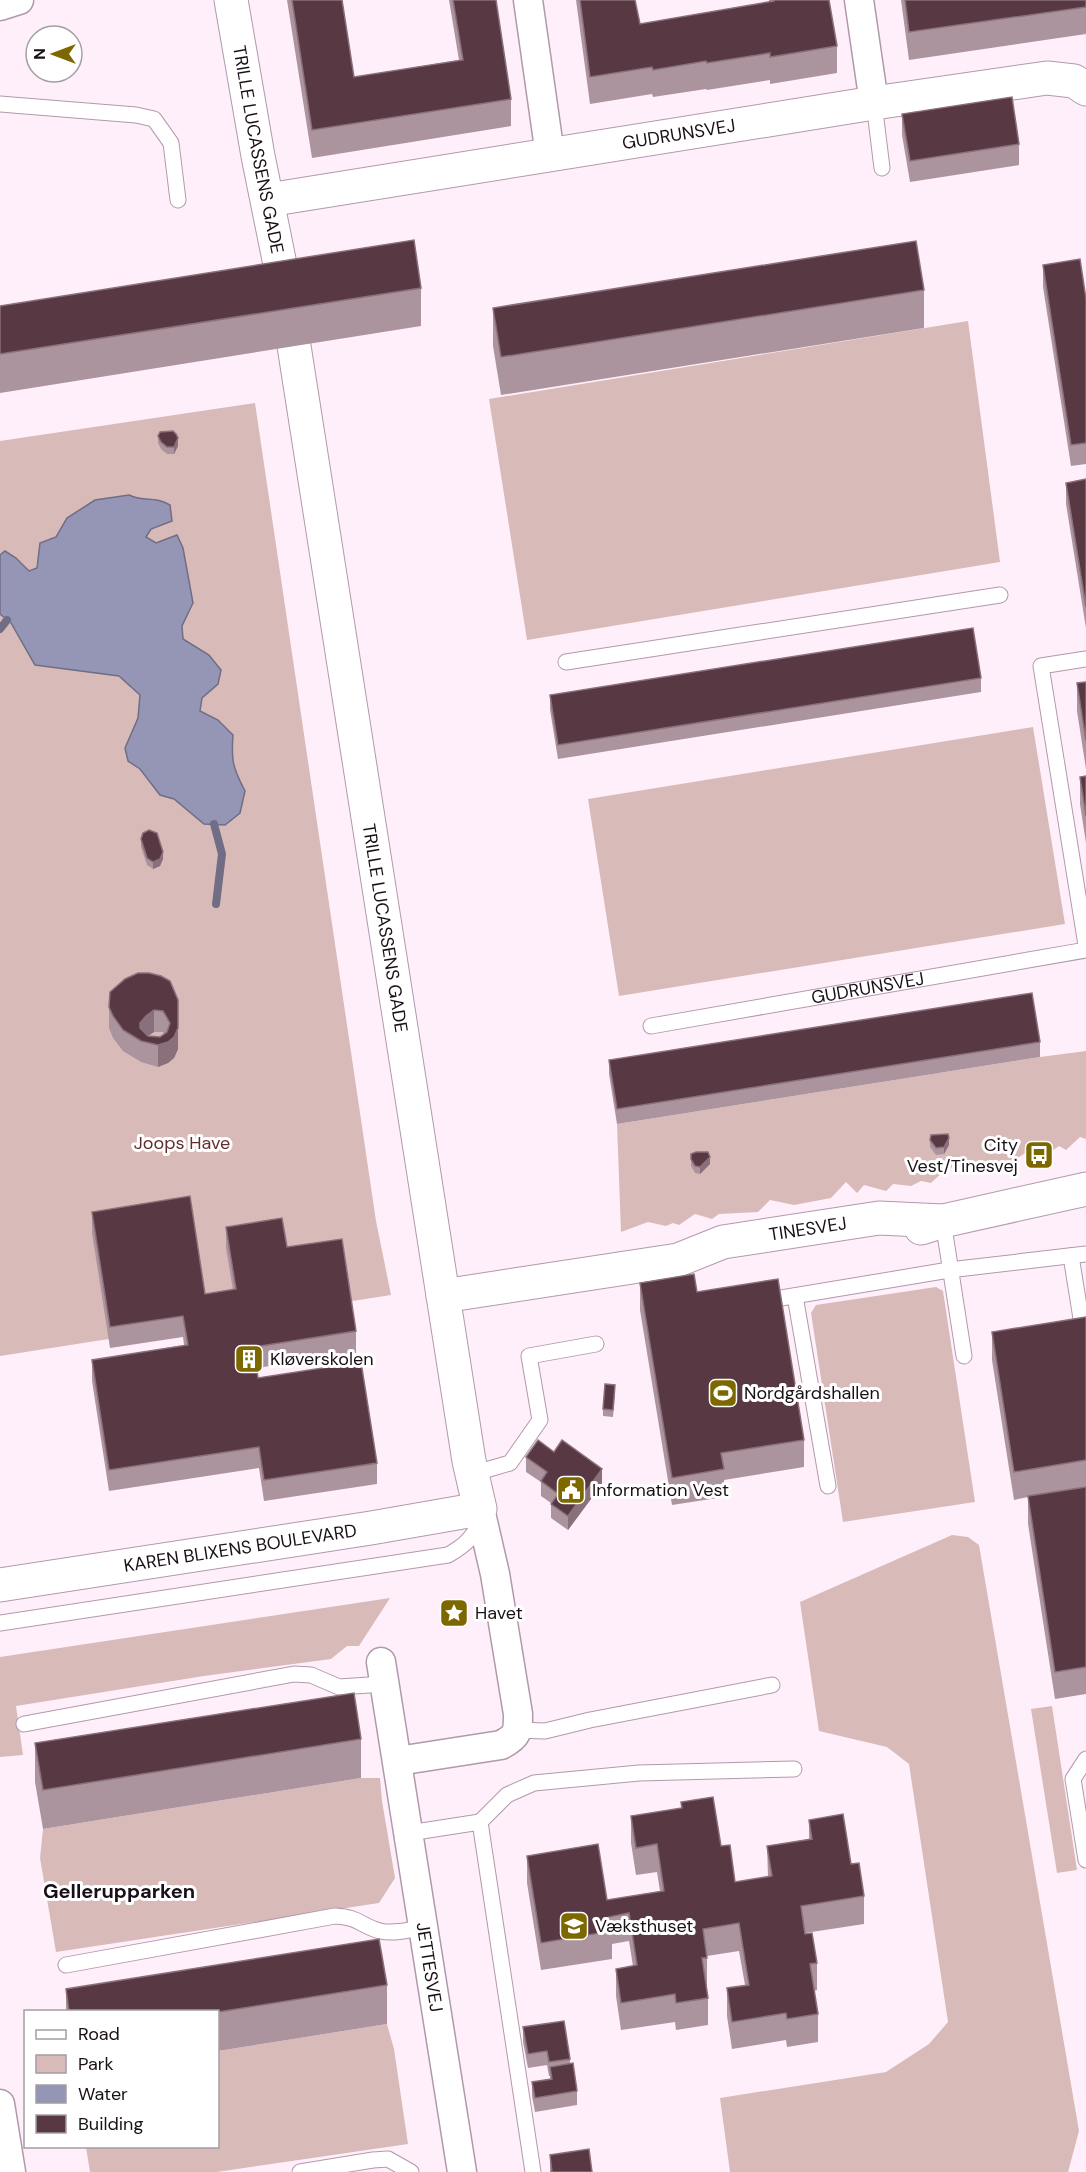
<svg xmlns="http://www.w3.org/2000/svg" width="1086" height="2172" viewBox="0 0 1086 2172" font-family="'DM Sans',sans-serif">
<rect width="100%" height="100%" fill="#ffeffb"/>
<g fill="#d8bbb9">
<polygon points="968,321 1000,562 527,640 489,399"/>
<polygon points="255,403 376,1221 391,1295 0,1356 0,441"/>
<polygon points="1033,727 1065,924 619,996 588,799"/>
<polygon points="1086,1051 1086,1139 1080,1137 1066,1150 1059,1146 1052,1151 1033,1148 1007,1165 999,1162 973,1172 948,1167 931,1183 921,1181 911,1186 893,1184 886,1191 864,1185 857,1193 846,1182 831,1198 794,1205 770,1200 758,1212 719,1214 712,1219 695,1214 679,1225 673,1223 666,1226 648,1222 621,1232 617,1124 1040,1057"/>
<polygon points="936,1287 943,1291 975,1502 843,1522 811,1313 816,1305"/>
<polygon points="952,1535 968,1537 979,1545 1079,2131 1068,2172 730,2172 720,2098 886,2072 929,2044 948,2022 909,1764 887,1747 819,1731 800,1602"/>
<polygon points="390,1598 359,1646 347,1646 331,1659 204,1676 16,1706 23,1755 0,1757 0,1657"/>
<polygon points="1052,1706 1077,1870 1057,1873 1031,1709"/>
<polygon points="361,1778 380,1778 382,1801 395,1878 379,1903 56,1952 40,1858 43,1829"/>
<polygon points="387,2024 394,2049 408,2144 217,2172 90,2172 86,2147 218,2146 218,2051"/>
</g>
<path fill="#9595b5" stroke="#706d85" stroke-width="1.5" d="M129 495C147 503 152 495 170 505L172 521 151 529 146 537 156 543 177 535 183 548 193 603 182 626 183 639 209 655 221 670 218 684 202 698 200 711 218 720 233 735C231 761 233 768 245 791L240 813 225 825 204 824 174 799 160 795 140 769 128 761 125 748 138 718 140 695 119 676 35 665 11 623 0 614V555L5 551 16 558 29 571 37 568 40 543 56 537 67 518 95 500Z"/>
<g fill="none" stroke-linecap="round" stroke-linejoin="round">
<g stroke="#706d85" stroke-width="8">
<polyline points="0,629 7,620"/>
<polyline points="214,824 222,854 216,904"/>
</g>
<g stroke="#b199ac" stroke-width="17">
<g id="service">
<polyline points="874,103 882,168"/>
<polyline points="0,104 136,115 154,119 171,143 178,200"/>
<polyline points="1086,659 1041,666 1086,945"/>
<polyline points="566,662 1000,595"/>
<path id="s1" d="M651 1026 1086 950"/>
<polyline points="943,1221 964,1356"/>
<polyline points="1071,1256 1083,1331"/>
<polyline points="795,1296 828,1486"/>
<polyline points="763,1301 949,1270 1086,1254"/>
<polyline points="472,1474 510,1463 540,1420 529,1356 596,1344"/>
<path d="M0 1623 448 1555C464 1546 475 1537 480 1519"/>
<polyline points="24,1724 294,1674 311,1675 339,1687 384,1684"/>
<polyline points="518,1730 545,1731 590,1720 772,1685"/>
<polyline points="1086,1759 1073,1779 1086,1860"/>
<polyline points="480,1822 507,1795 534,1783 639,1773 794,1769"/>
<polyline points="409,1833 480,1822 533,2172"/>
<path d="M66 1965 335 1916C359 1917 361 1926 380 1931 394 1934 409 1930 423 1927"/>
<polyline points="300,2172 373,2160 388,2159 411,2172"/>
</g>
</g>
<g stroke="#b199ac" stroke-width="31">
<g id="minor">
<polyline points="528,0 550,155"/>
<polyline points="859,0 874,103"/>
<polyline points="0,6 19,0"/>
<path id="s2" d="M381 1662 462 2172"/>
<path d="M398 1761 501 1745C518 1736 518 1732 518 1714L495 1574 480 1509"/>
<polyline points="0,2104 11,2172"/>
</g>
</g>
<g stroke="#b199ac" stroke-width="35">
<g id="tertiary">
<path id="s3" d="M231 0 258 156 287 299"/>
<path id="s4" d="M268 200 874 103 1047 78 1074 81 1086 89"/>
<polyline points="921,1228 943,1221 1086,1189"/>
<path id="s5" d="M443 1296 678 1260 723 1242 879 1218 943 1221"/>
<path id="s6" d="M0 1585 371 1528 480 1509 469 1461 294 346"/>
</g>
</g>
<use href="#service" stroke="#fff" stroke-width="15"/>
<use href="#minor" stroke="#fff" stroke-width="28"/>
<use href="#tertiary" stroke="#fff" stroke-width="33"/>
</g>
<g fill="#ac949f" fill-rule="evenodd">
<polygon points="287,0 342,0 354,77 459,60 449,0 496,0 511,99 511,126 312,158"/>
<polygon points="576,0 635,0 640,24 769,2 769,0 829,0 837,46 837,73 770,84 770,80 707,90 706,89 653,97 652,94 590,104"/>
<polygon points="901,0 1086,0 1086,34 909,60"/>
<polygon points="902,114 1019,144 1019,165 910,182 902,135"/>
<polygon points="1043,265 1086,299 1086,464 1071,466 1043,287"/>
<polygon points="421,288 421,326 0,393 0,306"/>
<polygon points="924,290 924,328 501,395 493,346 493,308"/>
<polygon points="158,436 178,446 174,454 167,454 161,449 158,443"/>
<polygon points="1086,479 1086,628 1066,504 1066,483"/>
<polygon points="981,678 981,692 558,759 550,710 550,695"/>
<polygon points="1086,682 1086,769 1077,711 1077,683"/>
<polygon points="1086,776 1086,843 1080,804 1080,777"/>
<polygon points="141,839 163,859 160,866 153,869 147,865 141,847"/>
<path d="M161 976 178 1049 174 1058 168 1063 158 1067 141 1062 123 1051 113 1038 109 1028V1007ZM154 1032H163L164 1034 160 1037 148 1036Z"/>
<polygon points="1040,1042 1040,1057 617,1124 609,1074 609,1060"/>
<polygon points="930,1140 949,1145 944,1154 936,1155 930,1147"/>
<polygon points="691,1159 710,1164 700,1174 695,1173 691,1166"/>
<polygon points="92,1212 205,1294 233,1290 226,1248 226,1227 287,1247 356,1331 356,1353 257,1368 258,1378 377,1463 377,1484 264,1501 259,1468 109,1491 92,1381 92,1360 184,1345 183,1337 110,1348 92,1233"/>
<polygon points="640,1283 697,1292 804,1440 804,1467 724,1480 724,1497 672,1505 640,1310"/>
<polygon points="1086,1317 1086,1694 1055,1699 1028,1524 1028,1497 1014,1500 992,1360 992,1332"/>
<polygon points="615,1393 613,1417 603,1416 603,1409"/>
<polygon points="554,1452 602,1484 568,1530 551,1518 551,1503 541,1496 541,1482 526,1472 526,1457"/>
<polygon points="361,1739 361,1778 43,1829 35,1782 35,1743"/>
<polygon points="681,1802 721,1846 735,1882 768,1877 767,1846 809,1839 809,1820 851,1864 864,1896 864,1924 805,1933 817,1963 817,1990 814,1991 818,2014 818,2042 787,2047 786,2040 732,2049 727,2016 727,1988 745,1985 739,1951 707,1956 707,1985 706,1985 708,1998 708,2025 676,2030 675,2022 621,2030 616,1996 616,1969 633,1966 629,1941 612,1944 612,1959 541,1970 527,1883 527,1856 607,1900 660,1891 657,1872 636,1875 631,1843 631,1816 681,1808"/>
<polygon points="387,1985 387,2024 218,2051 218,2012"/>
<polygon points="66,1989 69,2012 66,2012"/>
<polygon points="523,2027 570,2059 570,2064 577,2091 577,2105 535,2112 532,2096 532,2082 550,2079 550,2076 549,2076 547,2065 528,2068 523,2042"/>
<polygon points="550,2155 592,2172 550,2172"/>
</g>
<g fill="#8a707a">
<polygon points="178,438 178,446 174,454 174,447"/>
<polygon points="163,852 163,859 160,866 153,869 153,862"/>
<polygon points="178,1000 178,1049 174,1058 168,1063 158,1067 158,1045 168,1042"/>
<polygon points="154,1010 154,1032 140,1041 140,1023 146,1016"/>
<polygon points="949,1138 949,1145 944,1154 944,1147"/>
<polygon points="710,1157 710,1164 700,1174 700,1167"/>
<polygon points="602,1469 602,1484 568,1530 568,1516"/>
</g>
<g fill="#583943" stroke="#8a707a" stroke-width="1.5" fill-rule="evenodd">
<polygon points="292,0 342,0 354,77 463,60 453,0 496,0 511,99 312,130"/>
<polygon points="580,0 635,0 640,24 774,1 774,0 829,0 837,46 770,57 770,53 707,63 706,61 653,70 652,67 590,77"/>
<polygon points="905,0 1086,0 1086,7 909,32"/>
<polygon points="1012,97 1019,144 910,161 902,114"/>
<polygon points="414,240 421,288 0,354 0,306"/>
<polygon points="916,241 924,290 501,357 493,308"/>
<polygon points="1080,259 1086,299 1086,443 1071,445 1043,265"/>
<polygon points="173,431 176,434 178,438 174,447 167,447 161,442 158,436 160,432"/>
<polygon points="1086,479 1086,607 1066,483"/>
<polygon points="973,628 981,678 558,745 550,695"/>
<polygon points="1086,682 1086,741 1077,683"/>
<polygon points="1086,776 1086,816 1080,777"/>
<polygon points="149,830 157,833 163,852 160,859 153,862 147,858 141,839 143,833"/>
<path d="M138 973H149L161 976 170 981 178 1000V1028L174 1037 168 1042 158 1045 141 1041 123 1030 113 1016 109 1007 110 992 125 979ZM154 1010 163 1011 170 1023 167 1032 160 1037 148 1036 140 1028V1023L146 1016Z"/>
<polygon points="1032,993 1040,1042 617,1109 609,1060"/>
<polygon points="948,1134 949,1138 944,1147 936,1148 930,1140 931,1135"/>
<polygon points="696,1152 708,1152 710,1157 700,1167 695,1166 691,1159 691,1154"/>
<polygon points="190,1196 205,1294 236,1289 226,1227 282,1218 287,1247 342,1239 356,1331 254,1347 258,1378 361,1362 377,1463 264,1480 259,1447 109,1470 92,1360 188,1345 183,1316 110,1327 92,1212"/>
<polygon points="694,1274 697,1292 778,1279 804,1440 721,1453 724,1469 672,1478 640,1283"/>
<polygon points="1086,1317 1086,1460 1014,1472 992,1332"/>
<polygon points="605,1384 615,1385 613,1410 603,1409"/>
<polygon points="538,1440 554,1452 562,1440 602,1469 568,1516 551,1504 558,1494 541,1481 547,1472 526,1457"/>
<polygon points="1086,1487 1086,1667 1055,1672 1028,1496"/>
<polygon points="354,1693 361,1739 43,1790 35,1743"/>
<polygon points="713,1797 721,1846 730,1845 735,1882 772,1876 767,1846 812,1839 809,1820 843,1814 851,1864 859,1863 864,1896 801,1906 805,1934 812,1933 817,1963 810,1964 818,2014 787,2019 786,2013 732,2022 727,1988 749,1985 739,1923 703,1929 707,1958 702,1958 708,1998 676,2003 675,1994 621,2003 616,1969 637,1965 629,1913 609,1917 612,1931 541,1943 527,1856 598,1844 607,1900 664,1891 657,1844 636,1848 631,1816 682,1808 681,1802"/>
<polygon points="379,1939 387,1985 218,2012 69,2012 66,1989"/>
<polygon points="564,2021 570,2059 549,2062 547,2051 528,2054 523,2027"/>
<polygon points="573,2063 577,2091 535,2098 532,2082 552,2079 550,2067"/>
<polygon points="589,2149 592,2172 552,2172 550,2155"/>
</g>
<defs>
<g id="bus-square" transform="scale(1.5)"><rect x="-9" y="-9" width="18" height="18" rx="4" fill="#7d6800" stroke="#fff"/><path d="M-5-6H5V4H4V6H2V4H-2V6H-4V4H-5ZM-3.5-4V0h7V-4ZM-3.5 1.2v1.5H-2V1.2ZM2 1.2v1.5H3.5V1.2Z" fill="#fff"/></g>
<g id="building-square" transform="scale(1.5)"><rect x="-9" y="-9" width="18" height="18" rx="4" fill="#7d6800" stroke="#fff"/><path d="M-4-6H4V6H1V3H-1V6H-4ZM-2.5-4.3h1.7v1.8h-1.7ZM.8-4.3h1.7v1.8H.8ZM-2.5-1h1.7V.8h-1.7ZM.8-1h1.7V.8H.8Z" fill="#fff"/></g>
<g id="stadium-square" transform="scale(1.5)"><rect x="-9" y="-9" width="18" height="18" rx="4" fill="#7d6800" stroke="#fff"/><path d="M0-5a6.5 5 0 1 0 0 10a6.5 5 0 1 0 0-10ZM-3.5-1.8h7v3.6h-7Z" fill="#fff"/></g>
<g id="civic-square" transform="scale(1.5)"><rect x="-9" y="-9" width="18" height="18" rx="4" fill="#7d6800" stroke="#fff"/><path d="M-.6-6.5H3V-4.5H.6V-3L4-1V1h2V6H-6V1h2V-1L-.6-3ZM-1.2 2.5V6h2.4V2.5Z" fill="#fff"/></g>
<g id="sight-square" transform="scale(1.5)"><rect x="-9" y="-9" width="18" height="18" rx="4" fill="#7d6800" stroke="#fff"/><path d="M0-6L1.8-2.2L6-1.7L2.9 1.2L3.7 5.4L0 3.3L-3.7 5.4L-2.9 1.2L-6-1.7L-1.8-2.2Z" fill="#fff"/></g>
<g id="school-square" transform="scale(1.5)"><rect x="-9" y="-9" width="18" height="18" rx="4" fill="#7d6800" stroke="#fff"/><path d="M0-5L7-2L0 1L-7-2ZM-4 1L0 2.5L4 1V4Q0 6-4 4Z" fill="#fff"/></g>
</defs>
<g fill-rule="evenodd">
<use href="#bus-square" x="1039" y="1155"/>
<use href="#building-square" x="249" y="1359"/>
<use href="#stadium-square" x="723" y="1393"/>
<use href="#civic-square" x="571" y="1490"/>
<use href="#sight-square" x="454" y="1613"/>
<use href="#school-square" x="574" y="1926"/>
</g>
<g text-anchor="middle" stroke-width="6" stroke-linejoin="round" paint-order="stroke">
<g font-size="18" fill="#181016" stroke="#fff">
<text dy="6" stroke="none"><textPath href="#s4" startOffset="416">GUDRUNSVEJ</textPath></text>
<text dy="6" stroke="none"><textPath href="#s3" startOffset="152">TRILLE LUCASSENS GADE</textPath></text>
<text transform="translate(385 928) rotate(81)" y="6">TRILLE LUCASSENS GADE</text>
<text dy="6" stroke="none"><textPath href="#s1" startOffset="220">GUDRUNSVEJ</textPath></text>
<text dy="6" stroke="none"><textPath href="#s5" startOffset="372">TINESVEJ</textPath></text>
<text dy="6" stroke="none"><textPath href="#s6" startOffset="243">KAREN BLIXENS BOULEVARD</textPath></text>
<text dy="6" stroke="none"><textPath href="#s2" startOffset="309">JETTESVEJ</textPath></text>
</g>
<g font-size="18" fill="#632f2e" stroke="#fff">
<text x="182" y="1149">Joops Have</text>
</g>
<g font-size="18" fill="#181016" stroke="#fff" text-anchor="start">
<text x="1018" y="1151" text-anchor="end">City<tspan x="1018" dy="21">Vest/Tinesvej</tspan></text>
<text x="270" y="1365">Kløverskolen</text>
<text x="744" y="1399">Nordgårdshallen</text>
<text x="592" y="1496">Information Vest</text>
<text x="475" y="1619">Havet</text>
<text x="595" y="1932">Væksthuset</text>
</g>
<g font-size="20" font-weight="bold" fill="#181016" stroke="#fff">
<text x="119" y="1898">Gellerupparken</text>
</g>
</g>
<rect x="24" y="2010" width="195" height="138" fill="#ffffff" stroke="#a39fa2" stroke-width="1.5"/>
<rect x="36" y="2030" width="30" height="9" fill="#ffffff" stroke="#a39fa2" stroke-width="1.5"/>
<text x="78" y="2040" font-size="18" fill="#181016">Road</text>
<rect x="36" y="2055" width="30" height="18" fill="#d8bbb9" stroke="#a39fa2" stroke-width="1.5"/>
<text x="78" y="2070" font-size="18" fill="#181016">Park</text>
<rect x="36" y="2085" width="30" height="18" fill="#9595b5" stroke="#a39fa2" stroke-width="1.5"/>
<text x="78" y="2100" font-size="18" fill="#181016">Water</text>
<rect x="36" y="2115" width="30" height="18" fill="#583943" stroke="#a39fa2" stroke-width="1.5"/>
<text x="78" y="2130" font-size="18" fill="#181016">Building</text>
<g transform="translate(54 54) rotate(270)"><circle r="28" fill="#ffffff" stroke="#a39fa2" stroke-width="1.5"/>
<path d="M0-4.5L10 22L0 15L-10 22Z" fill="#7d6800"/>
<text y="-9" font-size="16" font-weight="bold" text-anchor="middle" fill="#181016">N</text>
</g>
</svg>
